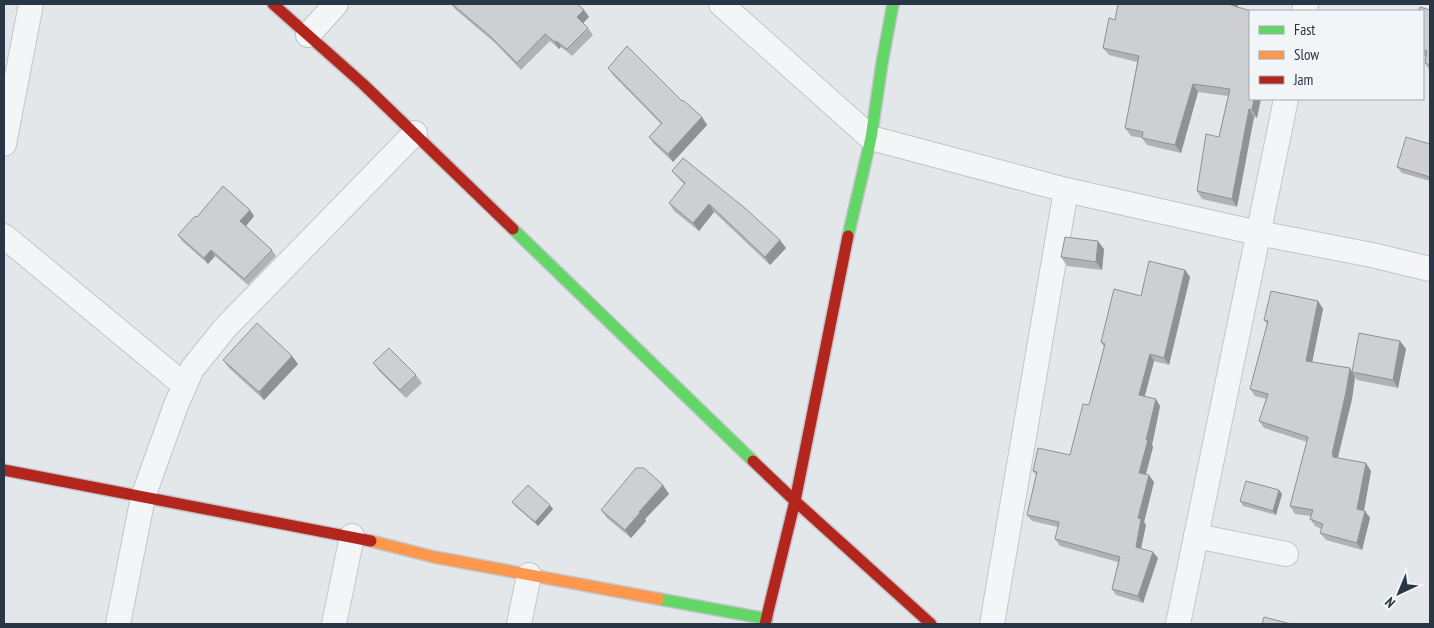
<svg xmlns="http://www.w3.org/2000/svg" width="1434" height="628" viewBox="0 0 1434 628" font-family="'PT Sans Narrow',sans-serif">
<rect width="100%" height="100%" fill="#e4e7ea"/>
<g fill="none" stroke-linecap="round" stroke-linejoin="round">
<g stroke="#c2c5c8" stroke-width="26">
<g id="street">
<polyline points="721,4 871,138 1066,190 1258,233 1372,255 1430,269"/>
<polyline points="1304,11 1306,4"/>
<polyline points="308,35 336,4"/>
<polyline points="4,144 31,4"/>
<polyline points="4,236 184,385"/>
<polyline points="1196,536 1286,554"/>
<polyline points="118,624 143,497 176,405 192,369 225,328 415,133"/>
<polyline points="334,624 352,536"/>
<polyline points="519,624 529,575"/>
<polyline points="992,624 1066,190"/>
<polyline points="1178,624 1286,99"/>
</g>
</g>
<g stroke="#c2c5c8" stroke-width="14">
<g id="fast">
<polyline points="513,229 753,461"/>
<polyline points="848,236 871,138 882,63 893,4"/>
<polyline points="659,599 767,619"/>
</g>
</g>
<g stroke="#c2c5c8" stroke-width="14">
<polyline id="slow" points="371,541 434,557 659,599"/>
</g>
<g stroke="#c2c5c8" stroke-width="14">
<g id="jam">
<polyline points="273,4 363,84 513,229"/>
<polyline points="753,461 795,501 931,624"/>
<polyline points="4,470 371,541"/>
<polyline points="765,624 795,501 848,236"/>
</g>
</g>
<use href="#street" stroke="#f3f5f6" stroke-width="24"/>
<use href="#fast" stroke="#63d668" stroke-width="11"/>
<use href="#slow" stroke="#ff974d" stroke-width="11"/>
<use href="#jam" stroke="#b3261e" stroke-width="11"/>
</g>
<g fill="#b0b2b5">
<polygon points="451,4 584,10 589,17 583,23 588,28 593,35 572,56 561,47 559,49 550,41 521,70 495,43 455,9"/>
<polygon points="1118,4 1238,4 1238,7 1257,118 1254,117 1237,207 1202,199 1197,191 1219,137 1228,96 1198,92 1181,153 1147,145 1142,138 1131,136 1125,128 1137,62 1109,55 1103,48 1115,20"/>
<polygon points="1430,10 1430,71 1425,63 1426,56 1423,56 1423,11"/>
<polygon points="608,68 682,101 702,117 707,125 673,162 654,144 649,137 661,124 613,75"/>
<polygon points="1430,144 1430,181 1402,173 1397,167"/>
<polygon points="672,171 786,248 770,265 714,212 699,231 674,211 669,203 684,184 678,178"/>
<polygon points="254,216 246,226 272,250 276,256 248,285 215,256 208,264 182,241 178,235 197,217"/>
<polygon points="1104,249 1102,270 1067,266 1061,257"/>
<polygon points="1185,270 1190,277 1169,365 1154,361 1145,396 1160,406 1152,445 1153,447 1146,475 1154,482 1144,522 1146,525 1141,548 1158,558 1143,603 1116,595 1112,589 1118,562 1060,546 1055,539 1058,527 1032,521 1027,515 1036,475 1033,471 1070,455 1089,405 1104,347 1101,342 1141,296"/>
<polygon points="1318,301 1323,309 1312,362 1352,371 1400,341 1406,349 1398,388 1357,380 1355,377 1352,399 1338,458 1371,471 1364,510 1365,511 1370,518 1362,550 1326,540 1320,533 1321,529 1315,526 1310,519 1311,516 1295,514 1290,506 1307,442 1264,428 1259,421 1266,399 1255,396 1250,389 1267,324 1264,320"/>
<polygon points="292,356 298,364 264,400 229,368 223,360"/>
<polygon points="373,363 416,375 422,383 406,398 379,371"/>
<polygon points="1279,490 1282,494 1276,515 1243,506 1240,501"/>
<polygon points="669,494 645,519 646,521 631,538 607,518 601,510"/>
<polygon points="512,502 553,509 538,526 515,506"/>
</g>
<g fill="#909193">
<polygon points="1231,4 1238,4 1238,5 1236,12 1231,5"/>
<polygon points="584,10 589,17 582,24 577,17"/>
<polygon points="556,41 561,47 559,49 555,42"/>
<polygon points="1193,84 1198,92 1181,153 1175,145"/>
<polygon points="1254,99 1261,99 1257,118 1252,110"/>
<polygon points="1249,109 1254,117 1237,207 1232,199"/>
<polygon points="702,117 707,125 673,162 668,154"/>
<polygon points="709,204 714,212 699,231 693,223"/>
<polygon points="250,210 254,216 245,227 240,221"/>
<polygon points="780,240 786,248 770,265 765,257"/>
<polygon points="1098,241 1104,249 1102,270 1096,262"/>
<polygon points="211,250 215,256 208,264 204,258"/>
<polygon points="1185,270 1190,277 1169,365 1164,358"/>
<polygon points="1318,301 1323,309 1311,368 1306,361"/>
<polygon points="1400,341 1406,349 1398,388 1393,380"/>
<polygon points="1150,354 1154,361 1143,402 1139,395"/>
<polygon points="292,356 298,364 264,400 259,392"/>
<polygon points="1350,368 1355,377 1352,399 1337,460 1333,457 1332,454"/>
<polygon points="1156,399 1160,406 1152,445 1153,447 1144,480 1139,473"/>
<polygon points="1366,463 1371,471 1363,516 1357,509"/>
<polygon points="1149,475 1154,482 1144,522 1146,525 1140,553 1136,547 1138,518"/>
<polygon points="663,485 669,494 645,519 646,521 631,538 625,530 639,512"/>
<polygon points="1279,490 1282,494 1276,515 1273,511"/>
<polygon points="550,505 553,509 538,526 535,522"/>
<polygon points="1365,511 1370,518 1362,550 1357,543"/>
<polygon points="1153,552 1158,558 1143,603 1138,596"/>
</g>
<g fill="#cdcfd2" stroke="#909193">
<polygon points="452,4 577,4 584,10 577,17 588,28 567,49 556,41 555,42 545,34 517,63 490,36"/>
<polygon points="1118,4 1231,4 1231,5 1251,11 1250,99 1254,99 1252,110 1249,109 1232,199 1197,191 1206,134 1219,137 1230,89 1193,84 1175,145 1142,138 1143,132 1125,128 1139,56 1103,48 1109,18 1115,20"/>
<polygon points="1420,7 1430,10 1430,65 1425,63 1427,51 1423,50 1423,11 1419,11"/>
<polygon points="627,46 682,101 683,100 702,117 668,154 649,137 662,123 608,68"/>
<polygon points="1406,137 1430,144 1430,177 1397,167"/>
<polygon points="683,158 746,209 780,240 765,257 709,204 693,223 669,203 685,183 672,171"/>
<polygon points="223,186 250,210 240,221 272,250 244,279 211,250 204,258 178,235 195,216 197,217"/>
<polygon points="1065,237 1098,241 1096,262 1061,257"/>
<polygon points="1149,261 1185,270 1164,358 1150,354 1139,395 1156,399 1146,440 1148,440 1139,473 1149,475 1138,518 1141,519 1136,547 1153,552 1138,596 1112,589 1120,557 1055,539 1059,522 1027,515 1037,472 1033,471 1038,448 1070,455 1083,404 1089,405 1105,344 1101,342 1114,289 1141,296"/>
<polygon points="1271,291 1318,301 1306,361 1350,368 1346,392 1332,454 1333,454 1333,457 1366,463 1357,509 1365,511 1357,543 1320,533 1323,524 1310,519 1313,510 1290,506 1308,437 1259,421 1268,394 1250,389 1268,321 1264,320"/>
<polygon points="257,323 292,356 259,392 223,360"/>
<polygon points="1359,333 1400,341 1393,380 1352,372"/>
<polygon points="389,348 416,375 400,390 373,363"/>
<polygon points="636,468 644,468 663,485 639,512 640,513 625,530 601,510"/>
<polygon points="1246,481 1279,490 1273,511 1240,501"/>
<polygon points="528,485 550,505 535,522 512,502"/>
<polygon points="1264,617 1291,624 1262,624"/>
</g>
<rect width="1434" height="628" fill="none" stroke="#283645" stroke-width="10"/>
<rect x="1249" y="10" width="175" height="90" fill="#f2f5f8" stroke="#a1a9b0"/>
<rect x="1259" y="26" width="25" height="8" fill="#63d668" stroke="#a1a9b0"/>
<text x="1294" y="35" font-size="15" fill="#283645">Fast</text>
<rect x="1259" y="51" width="25" height="8" fill="#ff974d" stroke="#a1a9b0"/>
<text x="1294" y="60" font-size="15" fill="#283645">Slow</text>
<rect x="1259" y="76" width="25" height="8" fill="#b3261e" stroke="#a1a9b0"/>
<text x="1294" y="85" font-size="15" fill="#283645">Jam</text>
<g transform="translate(1399 593) rotate(224)" stroke="#f2f5f8" stroke-width="4" paint-order="stroke">
<path d="M0-4L9 19L0 12L-9 19Z" fill="#283645"/>
<text y="-8" font-size="14" font-weight="bold" text-anchor="middle" fill="#283645">N</text>
</g>
</svg>
